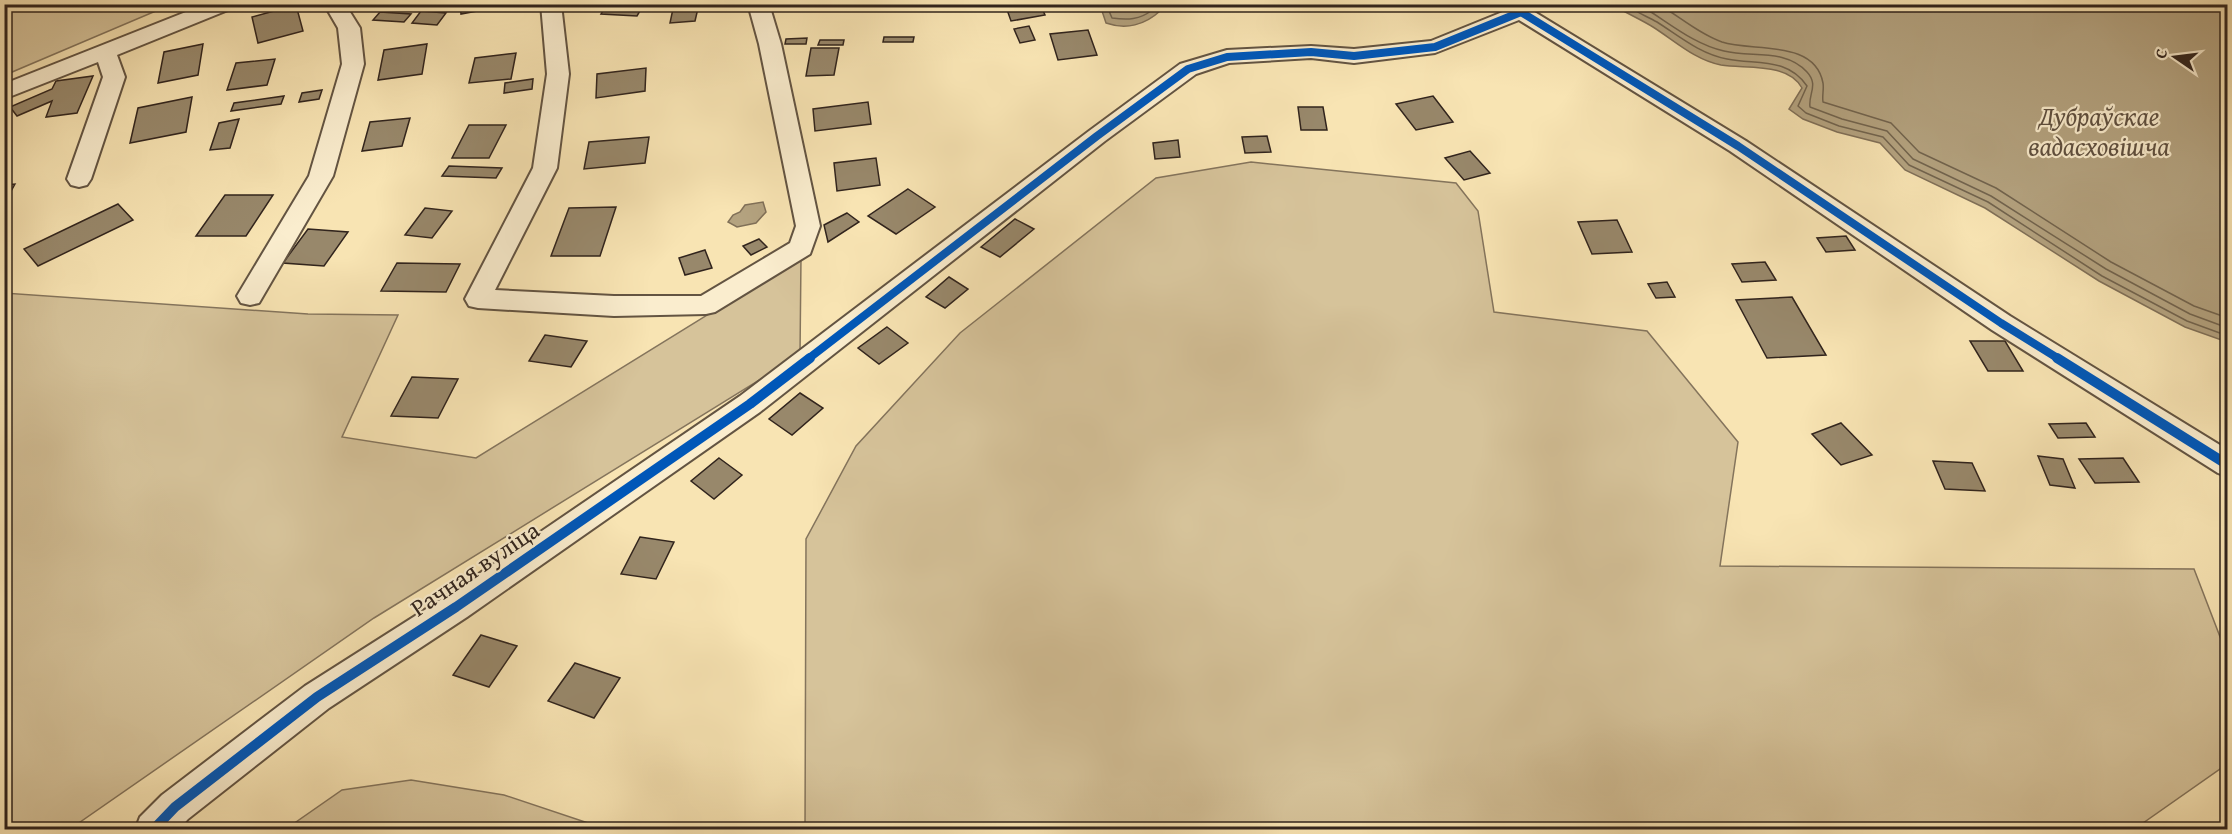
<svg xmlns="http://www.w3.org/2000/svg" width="2232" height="834" viewBox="0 0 2232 834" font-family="'Gentium Book Plus',serif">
<rect width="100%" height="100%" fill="#f8e4b3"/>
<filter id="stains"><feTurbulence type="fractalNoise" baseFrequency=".00333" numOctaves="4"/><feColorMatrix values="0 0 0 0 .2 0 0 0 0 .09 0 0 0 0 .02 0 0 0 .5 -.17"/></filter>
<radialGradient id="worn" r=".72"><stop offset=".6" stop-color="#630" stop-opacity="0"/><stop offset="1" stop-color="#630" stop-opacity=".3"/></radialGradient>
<g fill="#d6c39a" stroke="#84745c" stroke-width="1.5">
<polygon points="5,4 170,4 170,5 5,75"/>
<polygon points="1251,162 1456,183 1478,211 1494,312 1647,331 1738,442 1720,566 2194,569 2227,655 2227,764 2133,830 805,829 806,539 856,446 960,333 1156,178"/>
<polygon points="801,257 800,355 374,618 70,829 5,829 4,293 308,314 398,315 342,437 476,458"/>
<polygon points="411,780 504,795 606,829 286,829 342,790"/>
</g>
<g fill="#b4a380" stroke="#807058" stroke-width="1.5">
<path d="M1100 5H1158L1160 11C1145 25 1126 30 1106 23Z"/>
<path d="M1613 5H2227V342L2185 327 2099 281 1985 208 1905 170 1880 143 1837 132 1803 119 1789 109 1802 88C1788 62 1746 69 1721 65 1695 60 1675 41 1653 27 1640 19 1626 13 1613 5Z"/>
<polygon points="763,202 766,212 756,223 737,227 728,222 733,215 740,212 745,205"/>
</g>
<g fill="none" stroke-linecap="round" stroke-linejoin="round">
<g stroke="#72644e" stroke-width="1.5">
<path d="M1106 4 1112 18C1127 20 1140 20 1152 10V4"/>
<path d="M1624 4C1634 11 1646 16 1657 22 1679 36 1700 54 1727 59 1757 65 1787 57 1807 86L1798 106 1806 113 1839 126 1883 137 1909 165 1988 202 2102 276 2187 321 2228 336"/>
<path d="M1638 4C1666 20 1692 44 1724 51 1752 58 1785 48 1807 72 1819 85 1808 94 1810 107L1842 119 1887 131 1913 159 1991 196 2106 269 2190 314 2228 328"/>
<path d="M1658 4C1679 16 1699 34 1722 42 1753 52 1815 39 1823 83 1824 89 1822 96 1823 102L1891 123 1919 152 1996 188 2111 262 2194 306 2228 318"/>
</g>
</g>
<g fill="#98886b" stroke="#31241d" stroke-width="1.5">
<polygon points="460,4 499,4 499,7 461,14"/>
<polygon points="607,4 644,4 637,16 601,14"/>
<polygon points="674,4 699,4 695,21 670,23"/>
<polygon points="1005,4 1040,4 1045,15 1011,21"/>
<polygon points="296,5 303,31 258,43 252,17"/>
<polygon points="421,11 446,13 437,25 412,23"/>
<polygon points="380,12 411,14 404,22 373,20"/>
<polygon points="1029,26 1035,40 1020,43 1014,29"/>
<polygon points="1088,30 1097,55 1058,60 1050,34"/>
<polygon points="884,37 914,37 913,42 883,42"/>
<polygon points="807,38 806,44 785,44 786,39"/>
<polygon points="820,40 844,40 843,45 818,45"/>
<polygon points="203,44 198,75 158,83 164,52"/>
<polygon points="427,44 422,74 378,80 384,50"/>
<polygon points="811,48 839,48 834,75 806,76"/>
<polygon points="516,53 511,79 469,83 475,58"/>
<polygon points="275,59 267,85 227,90 236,63"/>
<polygon points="646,68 645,91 596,98 597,74"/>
<polygon points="93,76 77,113 46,117 52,101 17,116 10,107 52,89 56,81"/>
<polygon points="533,79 532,89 504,93 505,83"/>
<polygon points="322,90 319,99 299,102 302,93"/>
<polygon points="284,96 281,104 231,111 234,103"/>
<polygon points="1433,96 1453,122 1416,130 1396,104"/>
<polygon points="192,97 186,132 130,143 138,108"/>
<polygon points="868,102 871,124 815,131 813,109"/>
<polygon points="1298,107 1323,107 1327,130 1301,130"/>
<polygon points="410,118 402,146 362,151 370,122"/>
<polygon points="239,119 230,148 210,150 219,123"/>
<polygon points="469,125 506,125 489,158 452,158"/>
<polygon points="1267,136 1271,152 1245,153 1242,137"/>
<polygon points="649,137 645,163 584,169 589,142"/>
<polygon points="1178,140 1180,157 1155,159 1153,143"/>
<polygon points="1470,151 1490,173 1464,180 1445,158"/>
<polygon points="876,158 880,185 837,191 834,163"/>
<polygon points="449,166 502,168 496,178 442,176"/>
<polygon points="15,184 4,204 4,185"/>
<polygon points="908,189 935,207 896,234 868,216"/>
<polygon points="225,195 273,195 246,236 196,236"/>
<polygon points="118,204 133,220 38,266 24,249"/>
<polygon points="616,207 600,256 551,256 569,208"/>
<polygon points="425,208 452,211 432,238 405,235"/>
<polygon points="847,213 859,222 828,242 824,225"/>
<polygon points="1015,219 1034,229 1000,257 981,247"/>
<polygon points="1617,220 1632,252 1592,254 1578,222"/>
<polygon points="308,229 348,232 324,266 283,263"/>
<polygon points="1846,236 1855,250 1826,252 1817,238"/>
<polygon points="759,239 767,247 751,255 743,246"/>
<polygon points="705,250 712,268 685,275 679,258"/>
<polygon points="1765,262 1776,280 1742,282 1732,264"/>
<polygon points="397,263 460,264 446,292 381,291"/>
<polygon points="949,277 968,289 945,308 926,297"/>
<polygon points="1667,282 1675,297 1656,298 1648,284"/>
<polygon points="1792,297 1826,355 1767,358 1736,300"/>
<polygon points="887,327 908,343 879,364 858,348"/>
<polygon points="545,335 587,341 571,367 529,361"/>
<polygon points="1970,341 2005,341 2023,371 1988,371"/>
<polygon points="412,377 458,379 438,418 391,416"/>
<polygon points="800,393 823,408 792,435 769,419"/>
<polygon points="1841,423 1872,455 1841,465 1812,434"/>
<polygon points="2086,423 2095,437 2058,438 2049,424"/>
<polygon points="2038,456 2063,459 2075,488 2050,485"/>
<polygon points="719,458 742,475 714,499 691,481"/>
<polygon points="2123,458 2139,482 2095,483 2079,459"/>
<polygon points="1933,461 1972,463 1985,491 1945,489"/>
<polygon points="640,537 674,542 656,579 621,574"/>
<polygon points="481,635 517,646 489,687 453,675"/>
<polygon points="575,663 620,678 594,718 548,701"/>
</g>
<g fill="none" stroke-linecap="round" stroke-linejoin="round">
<g stroke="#635442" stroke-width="4">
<g id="minor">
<polygon points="206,4 236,4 233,8 117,55 125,77 91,179 87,185 79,187 71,185 67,179 103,77 98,62 4,99 4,84"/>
<polygon points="324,4 345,4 360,28 364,64 333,176 259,303 250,305 241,303 237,296 309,176 342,64 338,28"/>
<polygon points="541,4 561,4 569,74 557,168 495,290 614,296 701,296 790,243 796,226 759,44 748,4 769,4 781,44 820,226 810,254 715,312 706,314 614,316 478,308 469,306 465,299 533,168 547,74"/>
<polygon points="1498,4 1523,4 1528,8 1746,141 2010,316 2228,450 2228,477 2218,473 1992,330 1730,151 1519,20 1435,53 1354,63 1311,58 1229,63 1196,74 1105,141 760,412 467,617 329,708 188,819 178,830 135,830 140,817 162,795 305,686 445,597 740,396 1089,131 1180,64 1227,50 1311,46 1354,49 1431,41 1505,11"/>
</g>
</g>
<use href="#minor" fill="#faedce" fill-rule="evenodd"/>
<g stroke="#faedce" stroke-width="10">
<g id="cycleway-far1">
<polyline points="1508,4 1738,146 2001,323 2059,359"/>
<polyline points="808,359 1097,136 1188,69 1227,57 1311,52 1354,56 1435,47 1521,12"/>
</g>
</g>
<g stroke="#faedce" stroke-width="14">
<g id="cycleway">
<polyline points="2057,358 2228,465"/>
<polyline points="153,830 175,807 317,697 456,607 750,404 810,358"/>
</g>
</g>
<use href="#cycleway-far1" stroke="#0057b8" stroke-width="8"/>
<use href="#cycleway" stroke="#0057b8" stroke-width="10"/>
</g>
<g text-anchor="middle" stroke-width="4.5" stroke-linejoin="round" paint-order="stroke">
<g font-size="24" fill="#31241d" stroke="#faedce">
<text transform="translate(475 569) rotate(-34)" y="8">Рачная вуліца</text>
</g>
<g font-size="26" font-style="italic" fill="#5f5040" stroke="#faedce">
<text x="2099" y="125">Дубраўскае<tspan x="2099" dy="30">вадасховішча</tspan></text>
</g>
</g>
<rect width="2232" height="834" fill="none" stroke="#f8e4b3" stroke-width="24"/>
<rect x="6" y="6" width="2220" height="822" fill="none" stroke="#31241d" stroke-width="3"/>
<rect x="12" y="12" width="2208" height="810" fill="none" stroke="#31241d" stroke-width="1.5"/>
<g transform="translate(2175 57) rotate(284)" stroke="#faedce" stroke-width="4.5" paint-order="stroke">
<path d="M0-4.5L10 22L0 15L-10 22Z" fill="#31241d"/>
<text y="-9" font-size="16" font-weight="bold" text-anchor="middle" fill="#31241d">С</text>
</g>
<rect width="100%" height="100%" filter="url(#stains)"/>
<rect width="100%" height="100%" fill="url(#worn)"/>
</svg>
